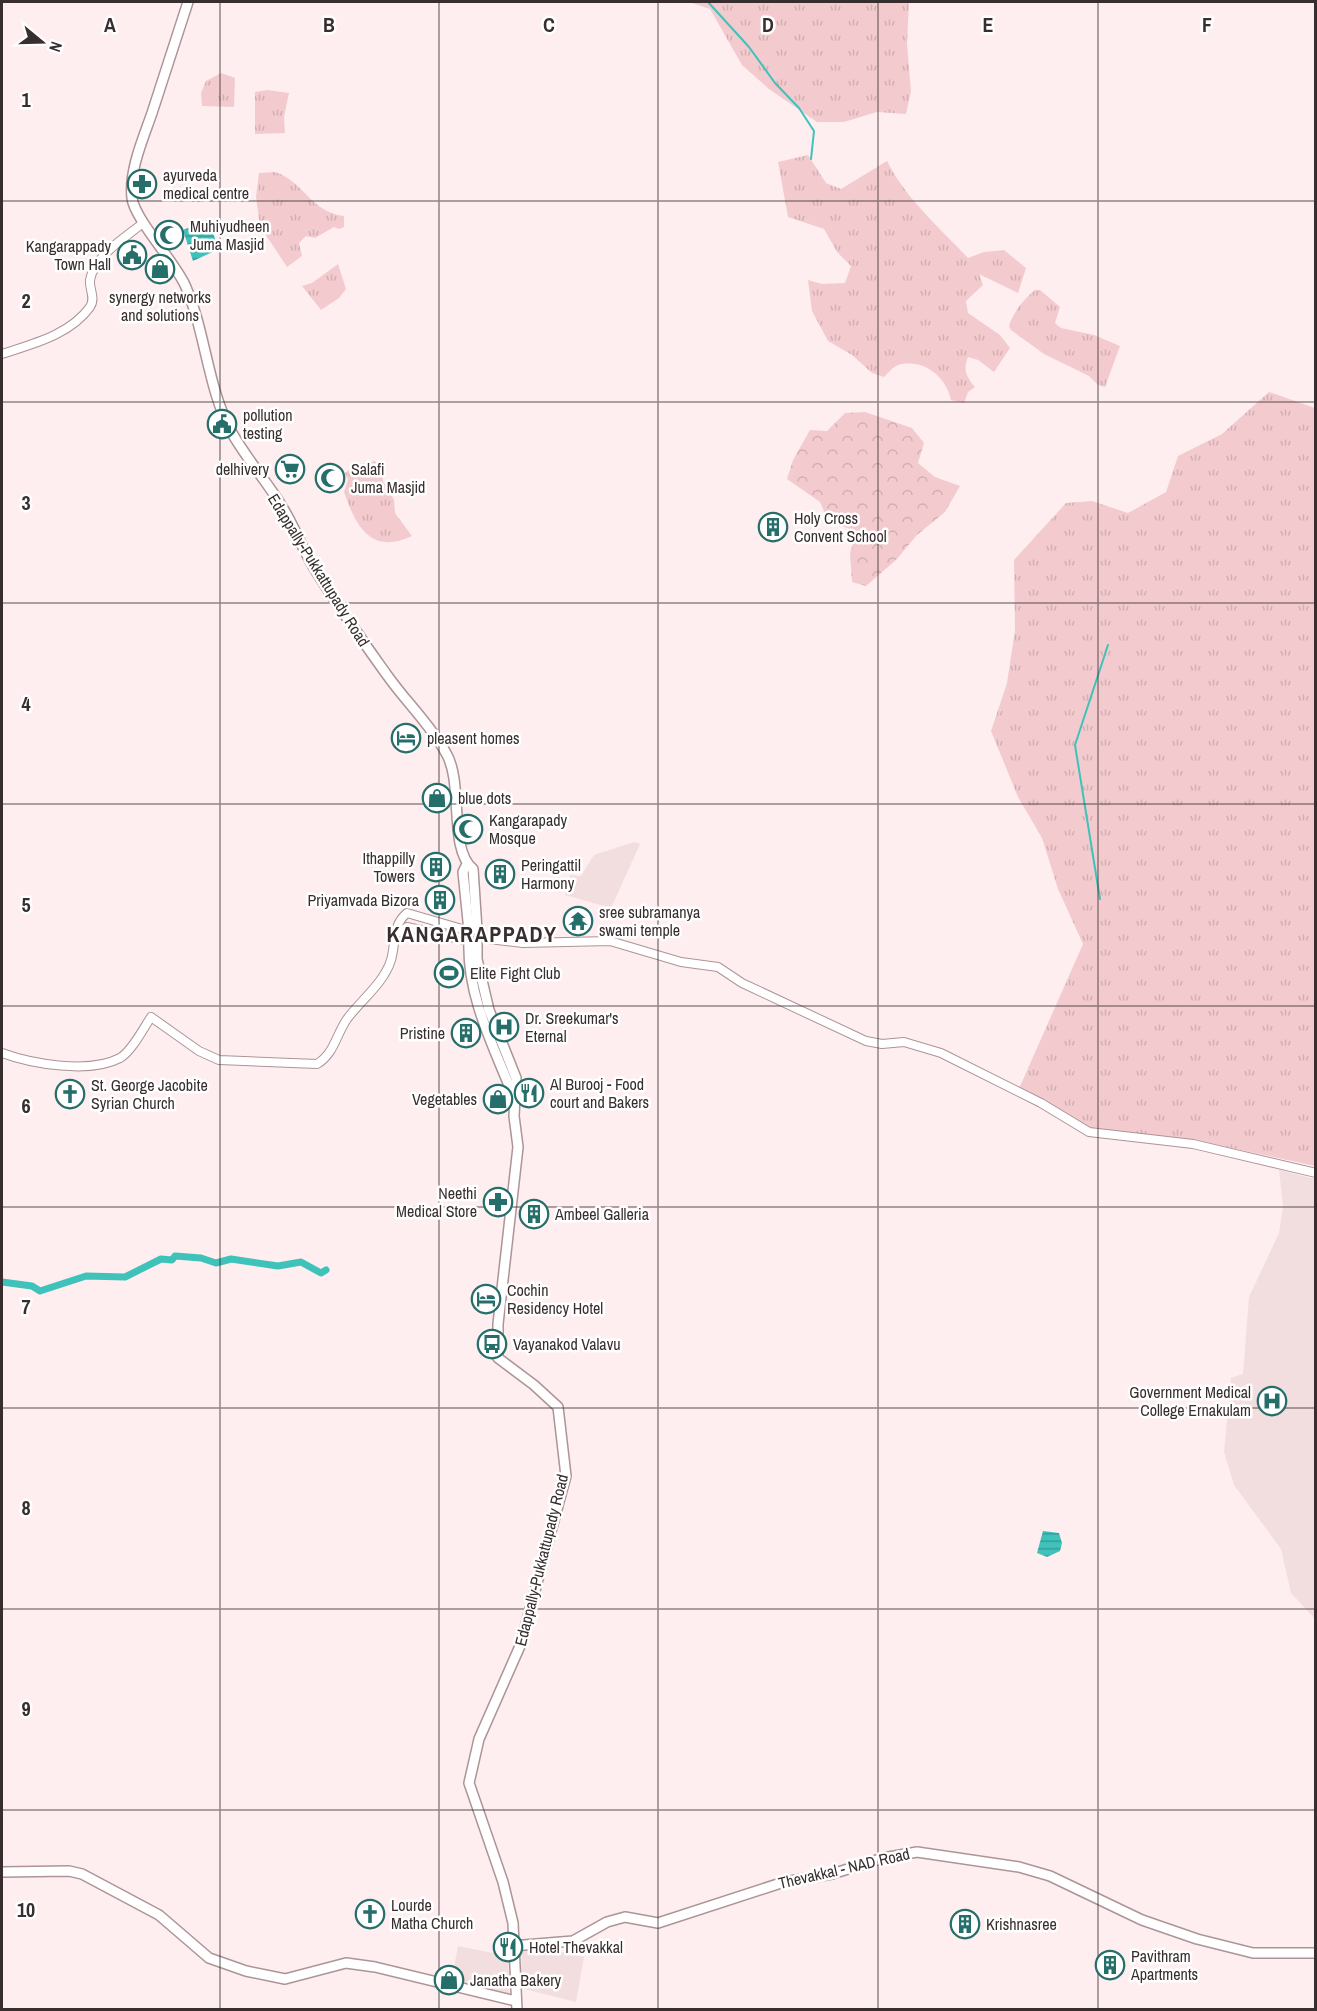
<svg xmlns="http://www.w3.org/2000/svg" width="1317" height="2011" viewBox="0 0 1317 2011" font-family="'Archivo Narrow',sans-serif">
<defs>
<pattern id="grass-tufts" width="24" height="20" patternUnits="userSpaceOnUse" patternTransform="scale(1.5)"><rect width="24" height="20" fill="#f3cbcf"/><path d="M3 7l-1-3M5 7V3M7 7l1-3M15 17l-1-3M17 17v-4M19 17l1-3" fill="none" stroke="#d1afb2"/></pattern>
<pattern id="forest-crowns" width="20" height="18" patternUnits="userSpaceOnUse" patternTransform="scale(1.5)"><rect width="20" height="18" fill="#f3cbcf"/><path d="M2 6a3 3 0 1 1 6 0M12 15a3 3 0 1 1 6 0" fill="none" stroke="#d1afb2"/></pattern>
<pattern id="water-rules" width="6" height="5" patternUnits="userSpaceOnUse" patternTransform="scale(1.5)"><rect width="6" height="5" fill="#3ec2b9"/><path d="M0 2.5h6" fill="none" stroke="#359e97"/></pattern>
</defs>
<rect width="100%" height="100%" fill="#feeeef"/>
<g fill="#f2dedf">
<polygon points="634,842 640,844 611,908 565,895 570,875 581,876 594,855"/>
<polygon points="1279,1170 1315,1179 1315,1619 1291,1593 1281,1549 1234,1485 1224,1452 1231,1378 1243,1374 1249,1297 1279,1233 1283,1206"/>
<polygon points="458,1946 508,1956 509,1995 451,1983"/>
<polygon points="522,1950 562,1952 584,1957 576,2002 520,1988"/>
</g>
<g fill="url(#grass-tufts)">
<polygon points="689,2 909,2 907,44 911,91 906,114 877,112 844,122 817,122 769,89 742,65 710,9"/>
<polygon points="221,73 235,78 234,107 202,106 201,93 206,81"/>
<polygon points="267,90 289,93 284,117 285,133 255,134 255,92"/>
<path d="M808 155 826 183 841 189 887 161C906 199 939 227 968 258L984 252 1004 250 1026 268 1018 293 979 274 983 285 966 301 968 313 1000 335 1010 348 994 372 978 360 968 357C963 370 966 376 975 387L968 392 964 403 951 400C946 376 923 358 898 365 893 367 888 373 884 377L872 373 852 355 828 341 812 311 808 280 822 284 845 283 851 266 837 252 824 229 788 217 778 162Z"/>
<path d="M275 172C305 182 310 212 344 216V227L339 229 334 227 315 238 306 236 299 243 302 256 287 267 260 226 256 197 259 173Z"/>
<polygon points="338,264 346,289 339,298 321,310 302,286 312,283"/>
<path d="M1035 290H1040L1060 307 1055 323 1061 328 1094 335 1120 346 1105 387 1098 385 1089 376 1044 354 1011 330 1009 326C1014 311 1023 300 1035 290Z"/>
<polygon points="1269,392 1315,408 1315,1166 1195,1140 1090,1129 1018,1091 1083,944 1058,889 1042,838 1018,797 991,731 1007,683 1015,630 1014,560 1066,503 1092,501 1128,513 1166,492 1178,456 1222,434"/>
<path d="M375 461 381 468 383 481 394 500 395 513 412 536C371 555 356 527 344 492L348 480 345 473 359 464Z"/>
</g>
<polygon fill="url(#forest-crowns)" points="865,412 912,428 924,443 918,463 935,477 960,486 945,512 917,535 896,560 866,586 852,582 850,554 856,531 828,521 820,502 787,479 793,460 810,430 827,431 845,413"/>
<g fill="url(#water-rules)">
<polygon points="208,220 219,249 193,261 183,230"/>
<polygon points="1043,1531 1059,1533 1062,1543 1060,1551 1047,1557 1037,1553"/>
</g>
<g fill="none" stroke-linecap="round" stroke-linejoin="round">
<g stroke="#3ec2b9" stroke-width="2">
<polyline points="708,2 749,47 775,83 799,108 814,131 811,159"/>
<polyline points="1100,899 1075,745 1108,645"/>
</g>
<polyline stroke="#3ec2b9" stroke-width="7" points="2,1282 32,1286 40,1291 86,1276 125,1277 161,1259 172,1260 175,1256 201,1258 216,1263 231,1259 278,1266 301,1262 321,1273 326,1270"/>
<g stroke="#ad9497" stroke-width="10">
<g id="minor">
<path d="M2 354C32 344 70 335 90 307 96 298 89 289 90 280 94 256 126 237 143 223"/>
<polyline points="396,934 407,927 469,941"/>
<polyline points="488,939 523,943 610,941 681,962 718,967 742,983 866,1041 882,1044 904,1042 941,1053 1041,1103 1089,1132 1193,1144 1316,1173"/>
<path d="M2 1053C32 1064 90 1074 120 1058 132 1051 143 1029 151 1017L199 1051 219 1060 317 1064C334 1054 336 1035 347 1019 361 1000 384 983 391 960 396 943 392 925 407 913L469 931"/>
</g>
</g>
<g stroke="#ad9497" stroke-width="12">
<g id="major">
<path d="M188 2C176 39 164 76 152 113 143 139 129 170 132 198 134 218 174 261 185 285 206 332 207 388 232 433 248 461 269 484 284 510 295 528 302 548 313 566 336 604 362 640 387 675 406 702 430 724 446 753 464 783 448 849 473 869L477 930"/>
<polyline points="467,864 463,872 469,931"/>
<path d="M469 941C467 991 489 1037 508 1083L514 1089"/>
<polyline points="477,941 477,959 489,1010 516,1078 514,1116 518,1147 498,1324 498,1358 534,1385 558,1407 566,1476 520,1646 479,1739 469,1783 503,1882 513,1923 517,2010"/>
<polyline points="2,1872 69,1871 82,1874 159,1915 209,1958 246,1971 285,1979 346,1963 375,1967 516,2001"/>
<polyline points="512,1946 573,1941 607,1922 625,1917 658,1923 784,1882 832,1874 883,1858 917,1852 1019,1867 1050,1876 1142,1920 1197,1939 1253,1953 1316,1953"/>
</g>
</g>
<use href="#minor" stroke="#fff" stroke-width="8"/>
<use href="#major" stroke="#fff" stroke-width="9"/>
</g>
<path fill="none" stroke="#382e2f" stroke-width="1.5" stroke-opacity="0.55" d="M220 2V2010M439 2V2010M658 2V2010M878 2V2010M1098 2V2010M2 201H1316M2 402H1316M2 603H1316M2 804H1316M2 1006H1316M2 1207H1316M2 1408H1316M2 1609H1316M2 1810H1316"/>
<defs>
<g id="pharmacy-ring" transform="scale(1.5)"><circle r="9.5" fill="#fff" stroke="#256e69" stroke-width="1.5"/><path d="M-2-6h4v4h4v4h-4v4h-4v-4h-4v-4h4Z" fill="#256e69"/></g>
<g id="mosque-ring" transform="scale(1.5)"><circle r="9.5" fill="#fff" stroke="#256e69" stroke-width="1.5"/><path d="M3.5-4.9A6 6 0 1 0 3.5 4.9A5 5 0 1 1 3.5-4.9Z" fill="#256e69"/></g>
<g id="civic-ring" transform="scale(1.5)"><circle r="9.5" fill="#fff" stroke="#256e69" stroke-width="1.5"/><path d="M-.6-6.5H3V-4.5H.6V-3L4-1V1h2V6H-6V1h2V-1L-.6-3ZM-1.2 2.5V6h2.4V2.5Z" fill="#256e69"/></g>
<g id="shop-ring" transform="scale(1.5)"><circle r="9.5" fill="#fff" stroke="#256e69" stroke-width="1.5"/><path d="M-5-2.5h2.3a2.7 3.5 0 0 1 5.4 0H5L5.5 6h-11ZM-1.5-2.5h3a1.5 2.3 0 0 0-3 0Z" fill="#256e69"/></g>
<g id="supermarket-ring" transform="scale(1.5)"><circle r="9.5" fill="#fff" stroke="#256e69" stroke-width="1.5"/><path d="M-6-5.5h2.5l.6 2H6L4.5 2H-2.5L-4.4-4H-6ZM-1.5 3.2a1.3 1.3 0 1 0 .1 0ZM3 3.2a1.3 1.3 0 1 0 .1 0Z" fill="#256e69"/></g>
<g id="building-ring" transform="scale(1.5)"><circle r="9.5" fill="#fff" stroke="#256e69" stroke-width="1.5"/><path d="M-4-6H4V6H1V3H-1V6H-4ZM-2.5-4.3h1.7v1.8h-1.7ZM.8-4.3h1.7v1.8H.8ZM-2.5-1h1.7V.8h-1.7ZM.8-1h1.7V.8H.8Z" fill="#256e69"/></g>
<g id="hotel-ring" transform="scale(1.5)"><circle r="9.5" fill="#fff" stroke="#256e69" stroke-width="1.5"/><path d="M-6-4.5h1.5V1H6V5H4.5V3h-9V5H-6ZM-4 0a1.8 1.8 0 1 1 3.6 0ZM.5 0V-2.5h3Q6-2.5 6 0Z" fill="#256e69"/></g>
<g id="temple-ring" transform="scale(1.5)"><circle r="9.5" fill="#fff" stroke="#256e69" stroke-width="1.5"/><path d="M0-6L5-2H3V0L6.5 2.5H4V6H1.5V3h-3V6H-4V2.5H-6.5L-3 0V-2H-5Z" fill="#256e69"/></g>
<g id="stadium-ring" transform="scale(1.5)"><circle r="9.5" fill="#fff" stroke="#256e69" stroke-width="1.5"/><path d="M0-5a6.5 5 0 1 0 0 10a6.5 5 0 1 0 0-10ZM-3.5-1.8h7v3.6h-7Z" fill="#256e69"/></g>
<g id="hospital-ring" transform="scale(1.5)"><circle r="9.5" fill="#fff" stroke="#256e69" stroke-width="1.5"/><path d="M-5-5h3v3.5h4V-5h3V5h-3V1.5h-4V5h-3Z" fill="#256e69"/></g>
<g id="restaurant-ring" transform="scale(1.5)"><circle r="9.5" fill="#fff" stroke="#256e69" stroke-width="1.5"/><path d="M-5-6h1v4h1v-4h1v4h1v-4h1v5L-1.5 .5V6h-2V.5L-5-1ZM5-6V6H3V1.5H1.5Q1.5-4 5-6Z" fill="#256e69"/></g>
<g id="church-ring" transform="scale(1.5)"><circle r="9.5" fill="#fff" stroke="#256e69" stroke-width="1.5"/><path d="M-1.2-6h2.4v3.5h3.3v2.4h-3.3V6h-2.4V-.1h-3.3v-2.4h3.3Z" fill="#256e69"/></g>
<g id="bus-ring" transform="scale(1.5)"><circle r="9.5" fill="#fff" stroke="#256e69" stroke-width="1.5"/><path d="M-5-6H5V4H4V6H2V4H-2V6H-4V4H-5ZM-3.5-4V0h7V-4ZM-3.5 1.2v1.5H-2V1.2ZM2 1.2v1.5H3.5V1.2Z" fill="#256e69"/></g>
</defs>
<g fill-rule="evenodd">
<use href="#pharmacy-ring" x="142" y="184"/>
<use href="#mosque-ring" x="169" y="235"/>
<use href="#civic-ring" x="132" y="255"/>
<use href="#shop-ring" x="160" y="269"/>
<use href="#civic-ring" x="222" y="424"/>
<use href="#supermarket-ring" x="290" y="469"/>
<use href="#mosque-ring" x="330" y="478"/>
<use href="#building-ring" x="773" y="527"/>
<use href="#hotel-ring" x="406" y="738"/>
<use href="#shop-ring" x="437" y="798"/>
<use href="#mosque-ring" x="468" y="829"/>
<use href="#building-ring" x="436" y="867"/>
<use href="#building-ring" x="500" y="874"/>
<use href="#building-ring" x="440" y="900"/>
<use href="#temple-ring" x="578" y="921"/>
<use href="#stadium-ring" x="449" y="973"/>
<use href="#hospital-ring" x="504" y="1027"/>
<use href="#building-ring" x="466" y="1033"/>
<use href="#restaurant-ring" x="529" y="1093"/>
<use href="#church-ring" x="70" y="1094"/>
<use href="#shop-ring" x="498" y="1099"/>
<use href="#pharmacy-ring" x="498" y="1202"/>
<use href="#building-ring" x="534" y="1214"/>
<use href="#hotel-ring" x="486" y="1299"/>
<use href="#bus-ring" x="492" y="1344"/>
<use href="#hospital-ring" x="1272" y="1401"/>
<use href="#church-ring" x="370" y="1914"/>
<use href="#building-ring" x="965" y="1924"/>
<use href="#restaurant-ring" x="508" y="1947"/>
<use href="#building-ring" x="1110" y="1965"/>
<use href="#shop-ring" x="449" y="1980"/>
</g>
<g text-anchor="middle" stroke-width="5" stroke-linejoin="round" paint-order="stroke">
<g font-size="16" fill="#382e2f" stroke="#fff" text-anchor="start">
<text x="163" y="181">ayurveda<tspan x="163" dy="18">medical centre</tspan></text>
<text x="190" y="232">Muhiyudheen<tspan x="190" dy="18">Juma Masjid</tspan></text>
<text x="111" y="252" text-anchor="end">Kangarappady<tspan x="111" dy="18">Town Hall</tspan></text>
<text x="160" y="303" text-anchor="middle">synergy networks<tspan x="160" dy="18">and solutions</tspan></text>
<text x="243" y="421">pollution<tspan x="243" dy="18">testing</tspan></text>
<text x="269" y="475" text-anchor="end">delhivery</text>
<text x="351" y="475">Salafi<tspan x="351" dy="18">Juma Masjid</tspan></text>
<text x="794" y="524">Holy Cross<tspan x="794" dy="18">Convent School</tspan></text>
<text x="427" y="744">pleasent homes</text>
<text x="458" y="804">blue dots</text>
<text x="489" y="826">Kangarapady<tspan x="489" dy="18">Mosque</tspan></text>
<text x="415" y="864" text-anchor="end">Ithappilly<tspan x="415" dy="18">Towers</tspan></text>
<text x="521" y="871">Peringattil<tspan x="521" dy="18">Harmony</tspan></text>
<text x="419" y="906" text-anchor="end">Priyamvada Bizora</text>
<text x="599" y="918">sree subramanya<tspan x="599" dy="18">swami temple</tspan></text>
<text x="470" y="979">Elite Fight Club</text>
<text x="525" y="1024">Dr. Sreekumar's<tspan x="525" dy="18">Eternal</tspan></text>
<text x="445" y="1039" text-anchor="end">Pristine</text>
<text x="550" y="1090">Al Burooj - Food<tspan x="550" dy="18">court and Bakers</tspan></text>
<text x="91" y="1091">St. George Jacobite<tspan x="91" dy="18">Syrian Church</tspan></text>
<text x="477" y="1105" text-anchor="end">Vegetables</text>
<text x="477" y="1199" text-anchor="end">Neethi<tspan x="477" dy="18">Medical Store</tspan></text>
<text x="555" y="1220">Ambeel Galleria</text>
<text x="507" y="1296">Cochin<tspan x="507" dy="18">Residency Hotel</tspan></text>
<text x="513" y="1350">Vayanakod Valavu</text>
<text x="1251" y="1398" text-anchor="end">Government Medical<tspan x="1251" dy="18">College Ernakulam</tspan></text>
<text x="391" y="1911">Lourde<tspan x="391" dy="18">Matha Church</tspan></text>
<text x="986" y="1930">Krishnasree</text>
<text x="529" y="1953">Hotel Thevakkal</text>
<text x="1131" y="1962">Pavithram<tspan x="1131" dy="18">Apartments</tspan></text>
<text x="470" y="1986">Janatha Bakery</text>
</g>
<g font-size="16" fill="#382e2f" stroke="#fff">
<text transform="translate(319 570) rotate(58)" y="6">Edappally-Pukkattupady Road</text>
<text transform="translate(541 1560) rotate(-76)" y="6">Edappally-Pukkattupady Road</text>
<text transform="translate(844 1868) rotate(-13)" y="6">Thevakkal - NAD Road</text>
</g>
<g font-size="22" font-weight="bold" letter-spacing="1.5" fill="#382e2f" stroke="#fff">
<text x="472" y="942">KANGARAPPADY</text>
</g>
</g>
<g font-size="20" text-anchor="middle" font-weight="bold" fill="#382e2f" stroke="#fff" stroke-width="5" stroke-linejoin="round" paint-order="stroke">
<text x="110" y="32">A</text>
<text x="329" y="32">B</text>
<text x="549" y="32">C</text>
<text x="768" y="32">D</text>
<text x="988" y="32">E</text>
<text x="1207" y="32">F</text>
<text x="26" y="107">1</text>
<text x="26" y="308">2</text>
<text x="26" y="510">3</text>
<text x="26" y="711">4</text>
<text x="26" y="912">5</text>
<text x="26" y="1113">6</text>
<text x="26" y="1314">7</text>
<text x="26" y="1515">8</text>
<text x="26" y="1716">9</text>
<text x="26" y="1917">10</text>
</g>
<rect width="1317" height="2011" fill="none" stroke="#382e2f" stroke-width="6"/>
<g transform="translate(42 42) rotate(109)" stroke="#ffffff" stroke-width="4.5" paint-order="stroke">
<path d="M0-4.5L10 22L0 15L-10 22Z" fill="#382e2f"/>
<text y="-9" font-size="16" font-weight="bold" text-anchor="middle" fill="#382e2f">N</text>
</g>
</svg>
